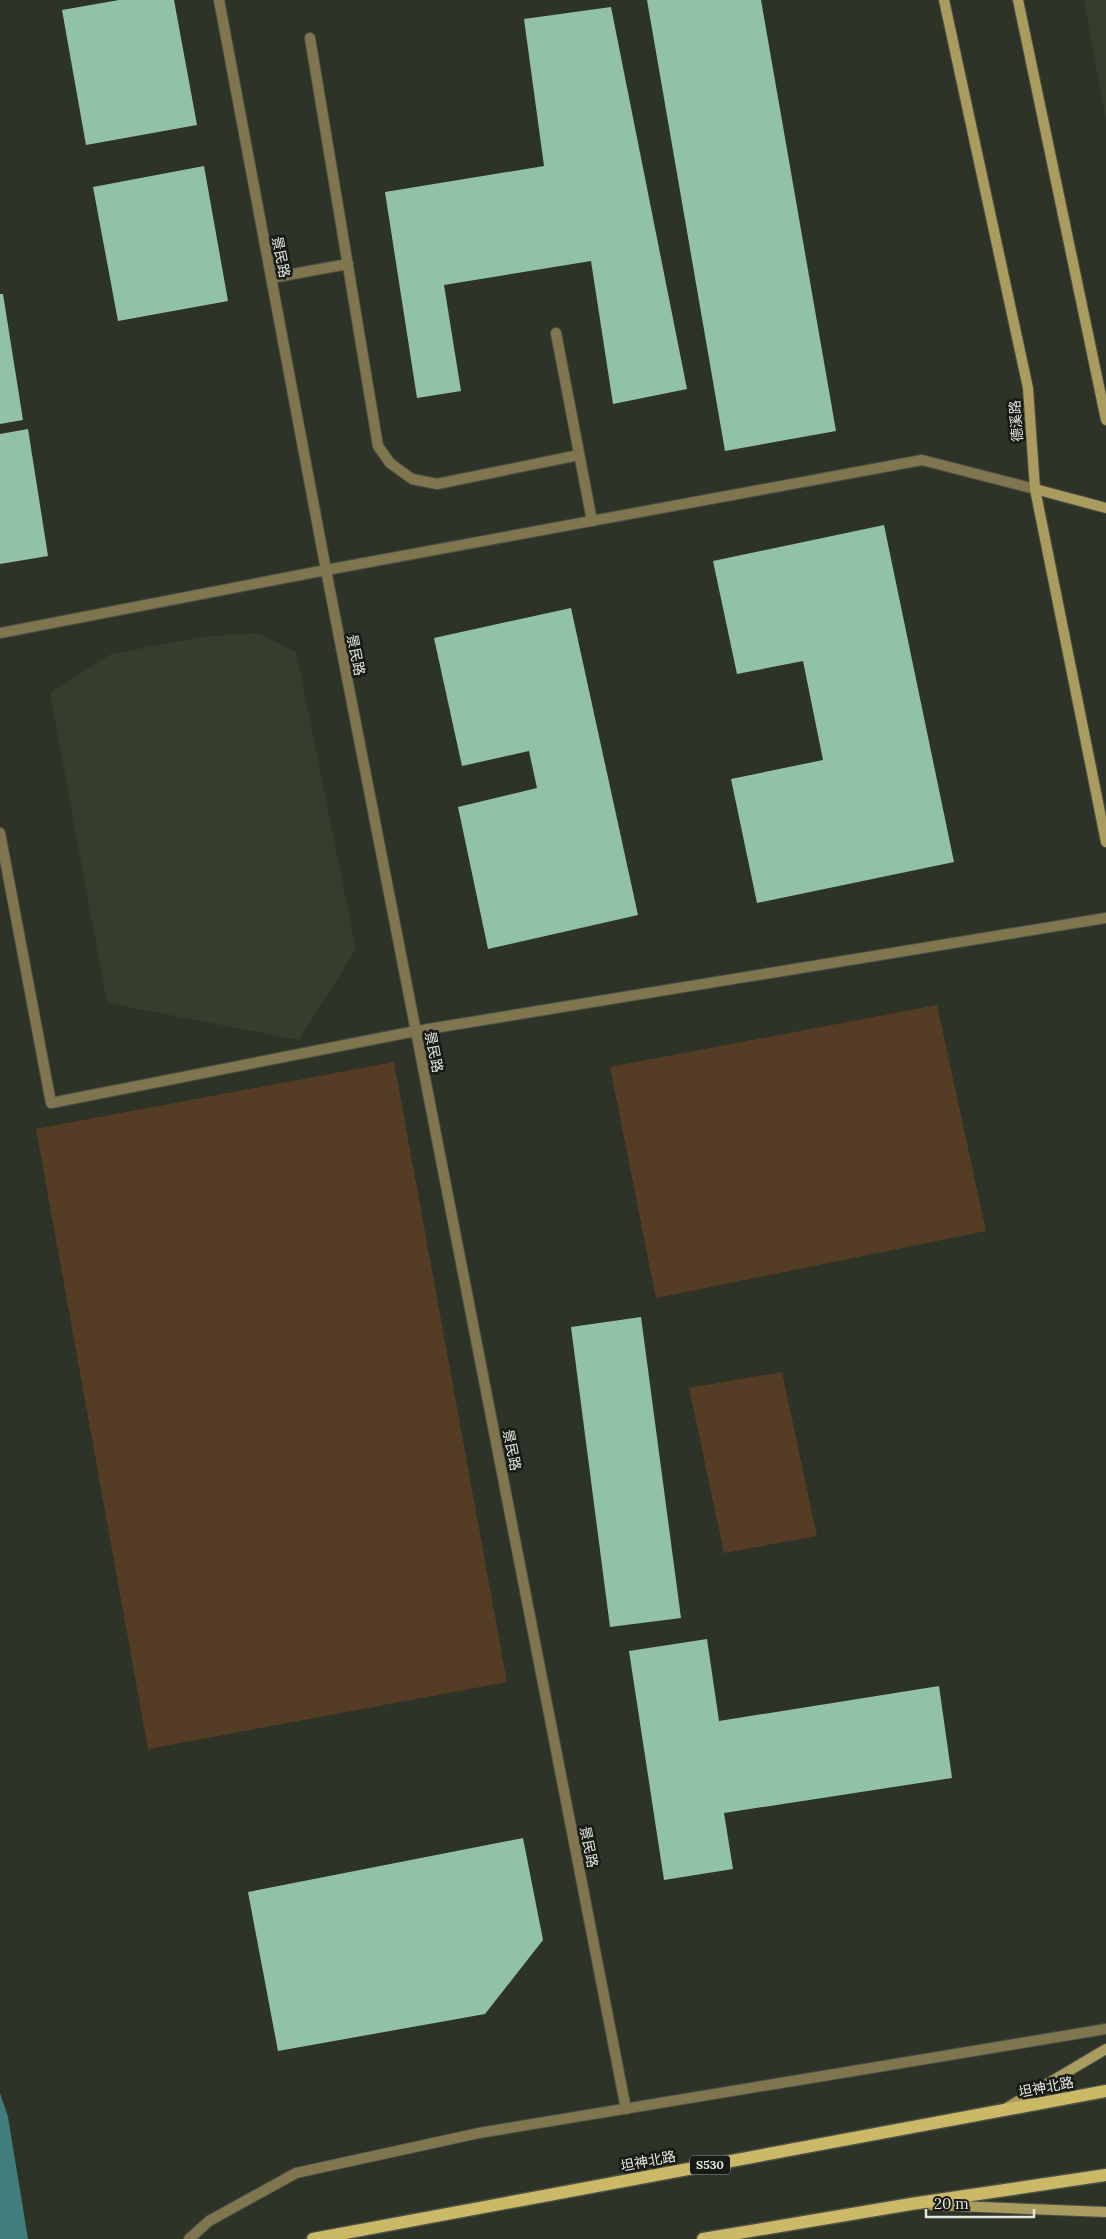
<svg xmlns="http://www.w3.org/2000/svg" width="1106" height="2239" viewBox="0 0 1106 2239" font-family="Lora,'Noto Sans SC',serif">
<rect width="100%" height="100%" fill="#2e3328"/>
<g fill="#353d2c">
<polygon points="1084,0 1106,0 1106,121"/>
<polygon points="257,633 296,652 356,949 299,1040 107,1003 50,693 111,654 201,637"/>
</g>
<g fill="#553c24">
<polygon points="937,1005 986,1231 656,1298 610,1067"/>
<polygon points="394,1062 507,1682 148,1749 36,1129"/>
<polygon points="782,1372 817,1536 724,1553 689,1388"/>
</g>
<polygon fill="#417d7d" points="0,2093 8,2117 28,2239 0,2239"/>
<g fill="#91c2a9">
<polygon points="119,0 174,0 197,125 86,145 62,10"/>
<polygon points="647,0 761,0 836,431 725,451"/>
<polygon points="611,7 687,389 613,404 591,261 444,285 461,391 417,398 385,192 544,166 524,19"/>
<polygon points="204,166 228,301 118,321 93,187"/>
<polygon points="0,294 3,294 23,420 0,424"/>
<polygon points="28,429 48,556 0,564 0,434"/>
<polygon points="884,525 954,862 757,903 731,779 823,760 803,661 737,674 713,561"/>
<polygon points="571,608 638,915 488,949 458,807 537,788 529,751 462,766 434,638"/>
<polygon points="641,1317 681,1618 610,1627 571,1327"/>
<polygon points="707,1639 719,1721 939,1686 952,1778 724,1813 733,1869 664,1880 629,1651"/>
<polygon points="523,1838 543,1940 485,2014 278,2051 248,1892"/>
</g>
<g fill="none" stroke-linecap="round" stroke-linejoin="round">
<g stroke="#4b5045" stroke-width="12">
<g id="street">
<polyline points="219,0 326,570 626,2109"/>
<polyline points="310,38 378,446 390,463 412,479 437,484 579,455"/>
<polyline points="271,278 348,264"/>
<polyline points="556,333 592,521"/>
<polyline points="0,633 326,570 922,460 1035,489"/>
<polyline points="0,833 51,1103 416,1031 1106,918"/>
<polyline points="189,2239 209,2221 296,2173 479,2133 1106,2029"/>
</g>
</g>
<g stroke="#4b5045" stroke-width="12">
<g id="secondary">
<polyline points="944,0 1028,388 1035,489 1106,842"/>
<polyline points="1018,0 1106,420"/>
<polyline points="1035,489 1106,508"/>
<polyline points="1008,2107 1106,2049"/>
<polyline points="932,2205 1106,2212"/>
</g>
</g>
<g stroke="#4b5045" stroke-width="15">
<g id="primary">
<polyline points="313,2239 1106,2091"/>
<polyline points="703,2239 911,2204 1106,2175"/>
</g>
</g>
<use href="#street" stroke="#7f754f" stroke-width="10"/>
<use href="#secondary" stroke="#aa9b5e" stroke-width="10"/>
<use href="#primary" stroke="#ccb967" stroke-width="12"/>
</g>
<g text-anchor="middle" stroke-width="5" stroke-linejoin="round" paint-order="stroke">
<rect fill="#171a15" stroke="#a5a9a2" stroke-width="1" x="690" y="2155.5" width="40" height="19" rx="4"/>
<g font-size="12" font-weight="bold" fill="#e2e6df">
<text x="710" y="2169">S530</text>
</g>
<g font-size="14" fill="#e2e6df" stroke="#171a15">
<text transform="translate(281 257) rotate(79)" y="5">景民路</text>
<text transform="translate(1016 421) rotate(-94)" y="5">德溪路</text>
<text transform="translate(356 655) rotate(79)" y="5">景民路</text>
<text transform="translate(434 1052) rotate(79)" y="5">景民路</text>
<text transform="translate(512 1450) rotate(79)" y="5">景民路</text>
<text transform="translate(589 1847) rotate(79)" y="5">景民路</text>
<text transform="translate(1046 2087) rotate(-11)" y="5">坦神北路</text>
<text transform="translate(648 2161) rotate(-11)" y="5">坦神北路</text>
</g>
</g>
<path d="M926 2209v8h108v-8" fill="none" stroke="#e2e6df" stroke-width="2.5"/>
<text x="934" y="2209" font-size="15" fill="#e2e6df" stroke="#171a15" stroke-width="4" paint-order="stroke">20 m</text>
</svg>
